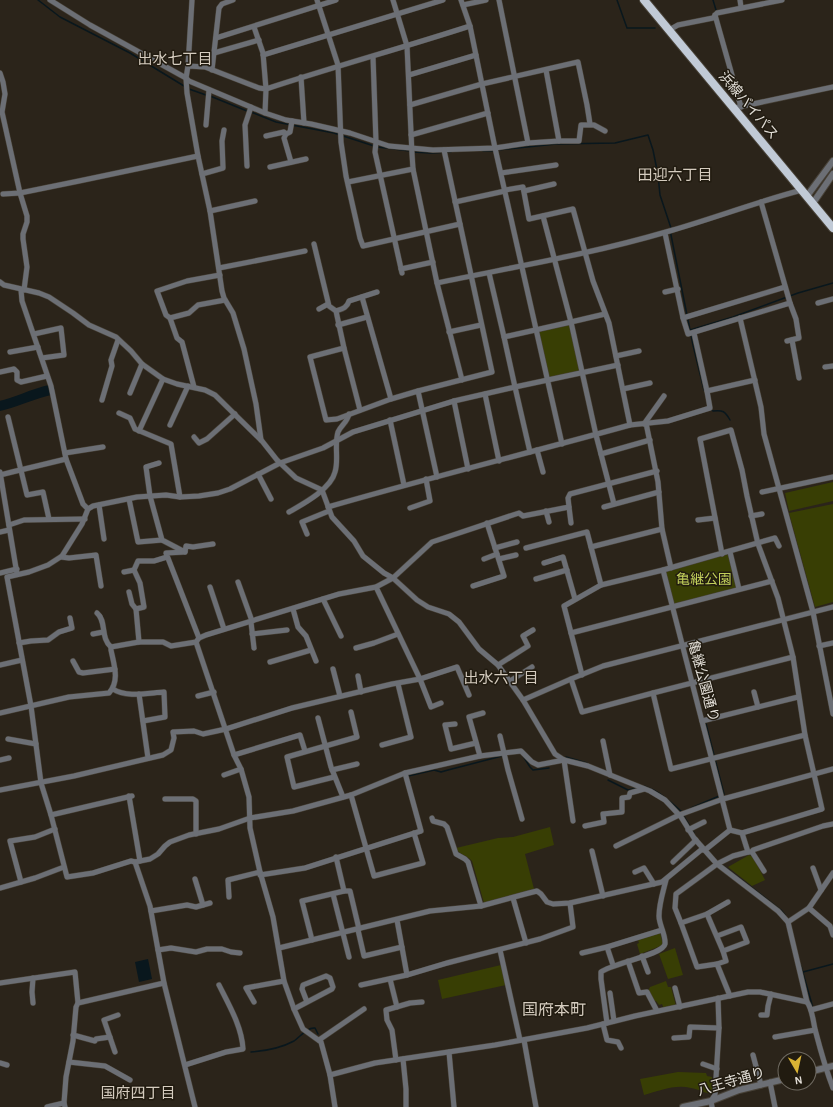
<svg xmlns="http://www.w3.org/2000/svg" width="833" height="1107" viewBox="0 0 833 1107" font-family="'Alegreya Sans','Noto Sans JP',sans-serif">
<rect width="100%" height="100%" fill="#2b241a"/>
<g fill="#383e04">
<polygon points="570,324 581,371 549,377 539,331"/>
<polygon points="833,482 833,501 789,511 785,493"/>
<polygon points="833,504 833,602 815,607 789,513"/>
<polygon points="729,554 737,588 674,605 665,571"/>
<path d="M550 827 554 845 525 854 534 889 484 903 472 861C467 855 459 855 456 848L498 838 513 837Z"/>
<polygon points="749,855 753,857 765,880 752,886 728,867"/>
<polygon points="660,933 663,945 640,954 637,944 639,943 638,940"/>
<polygon points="675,948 683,975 668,979 659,954"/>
<polygon points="501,965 506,985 442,999 438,980"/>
<polygon points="666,981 668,987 671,987 676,1006 664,1009 662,1004 659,1005 656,1001 654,1001 648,991 650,987"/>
<path d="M678 1072 706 1073 707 1076 712 1077V1094C704 1093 698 1089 691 1088 675 1084 659 1091 644 1095L640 1079Z"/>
</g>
<polygon fill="#09171d" points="148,959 152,979 139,982 135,962"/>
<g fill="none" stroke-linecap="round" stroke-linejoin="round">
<g stroke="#09171d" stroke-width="1.5">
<polyline points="38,0 60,17 130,53 184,86"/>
<polyline points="617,0 627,28 655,28"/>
<polyline points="713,0 716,10"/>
<polyline points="189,89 206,95"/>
<polyline points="210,96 247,111"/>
<polyline points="251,112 276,122 334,133 374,146"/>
<polyline points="378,147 410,151"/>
<polyline points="497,150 556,144 615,143 648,135 653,150 658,175 660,195 671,228 671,235 693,345 704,390"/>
<polyline points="483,151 493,151"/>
<polyline points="413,152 430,153 451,152"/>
<polyline points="690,330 733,317 798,293 833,283"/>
<path d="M710 409 713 411C723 410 725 411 730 420"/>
<polyline points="6,574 16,572"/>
<polyline points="523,756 530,767 533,770 549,768"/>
<polyline points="566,757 587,763"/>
<polyline points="408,776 434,770 441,772 448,770 502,756"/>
<polyline points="608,780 628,790 638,788"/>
<path d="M644 786C659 791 670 801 682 812"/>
<polyline points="691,808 724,794 706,724"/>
<polyline points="683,815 694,833"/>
<polyline points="721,864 781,910 785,915"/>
<polyline points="801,966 813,1008"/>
<polyline points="803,972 833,964"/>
<path d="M251 1052C265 1051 281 1048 294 1041 300 1037 307 1027 315 1028L318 1034"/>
</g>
<path stroke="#09171d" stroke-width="10" d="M0 406C17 402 32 394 50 390"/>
<g stroke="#484238" stroke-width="6">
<g id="minor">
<polyline points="50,0 90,25 186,78 189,81 265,113 286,120 311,124 350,133 389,146 433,150 495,148 528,143 559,141 579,141 581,125 594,125 605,131"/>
<polyline points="317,0 338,65 341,142 346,176 360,238 363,246 460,224"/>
<polyline points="393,0 407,46 412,154 413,169 437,283 462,380"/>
<polyline points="461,0 470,26 495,148 562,444"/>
<polyline points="499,0 528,143"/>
<polyline points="740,0 741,7"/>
<polyline points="463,5 486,0"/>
<polyline points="715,15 741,107"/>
<path d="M254 27 263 53 266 89C333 67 402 48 470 26"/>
<polyline points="669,30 678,25 713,18 717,13 782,0"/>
<polyline points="216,38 336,0"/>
<polyline points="214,53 259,40"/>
<polyline points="263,55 443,0"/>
<polyline points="373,57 376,142 375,152 402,273"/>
<polyline points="188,66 192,0"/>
<polyline points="212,70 219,8 222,4 233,0"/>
<polyline points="546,70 559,141"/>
<polyline points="0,73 3,82 5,94 2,112 20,193 27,216 27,222 23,234 23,239 27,267 24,290"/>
<polyline points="409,75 476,55"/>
<polyline points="301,77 304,123"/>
<polyline points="410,105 482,84 578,62 587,105 590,124"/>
<polyline points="734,108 833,87"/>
<polyline points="206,125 209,90"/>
<polyline points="411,135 488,113"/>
<polyline points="266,136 284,132 286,134"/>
<polyline points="291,162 284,138 286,134 290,132 292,121"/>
<polyline points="247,166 245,125 251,107"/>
<polyline points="270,167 306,159"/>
<polyline points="501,173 556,165"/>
<polyline points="202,174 223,168 222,141 224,130"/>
<polyline points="348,182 413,169"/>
<polyline points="524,191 554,184"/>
<polyline points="3,194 20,193 79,181 198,156"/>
<polyline points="455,202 505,191"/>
<polyline points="210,211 255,201"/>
<polyline points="543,216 571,322 605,314"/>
<polyline points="665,233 683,318 785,287"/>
<polyline points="314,244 329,306 336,311 344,348 310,357 326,420 337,419 391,399 362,297"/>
<polyline points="219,268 305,251"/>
<polyline points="401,269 433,262"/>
<polyline points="489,273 504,337"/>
<path d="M0 282 4 285 39 293 49 297 73 313 89 325 116 337 131 351 142 364 163 379 177 384 205 390 215 395 262 441 277 460 296 478 322 490 332 517 354 541 363 556 384 573 393 578 417 600 428 607 449 614 459 622 479 649 498 665 523 700 555 754 564 760 588 766 650 791 665 800 681 817 694 838 717 864 778 911 788 922 807 1002C813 1010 813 1023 816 1033 821 1052 826 1070 833 1088"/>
<path d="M437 283C513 267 591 254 666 232 712 219 756 202 802 190"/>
<polyline points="21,290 22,301 51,386 66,459 83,504 88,509"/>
<polyline points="665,292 678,289"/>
<polyline points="818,303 833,299"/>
<polyline points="319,309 328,304"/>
<path d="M336 311C342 309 347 308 349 301L377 292"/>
<polyline points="170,318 189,313 198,305 225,300"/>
<polyline points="683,318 688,334 790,303 761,202"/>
<polyline points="740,318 761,407 764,434 813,612 833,714"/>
<polyline points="338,325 367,317"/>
<polyline points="449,332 481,325"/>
<polyline points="694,333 707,391 755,380"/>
<polyline points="34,334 61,328 64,355 42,358"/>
<polyline points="792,340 799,378"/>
<polyline points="787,341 799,338 796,319 790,303"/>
<polyline points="344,348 360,410"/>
<polyline points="10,352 38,347"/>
<polyline points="616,356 639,351"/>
<polyline points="825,367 833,366"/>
<polyline points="0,372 14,369 17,372 17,380 21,382 47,376"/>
<polyline points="194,387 182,342 177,338 170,318 166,315 157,291 187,281 220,275"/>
<polyline points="623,389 650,383"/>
<polyline points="418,391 492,372 444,150"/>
<polyline points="130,393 142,364"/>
<polyline points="485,394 499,461"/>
<polyline points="391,399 418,391 437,477"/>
<polyline points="102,400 112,366 111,360 118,340"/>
<polyline points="454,401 468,469"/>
<polyline points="119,413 130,418 135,429 171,444 180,497"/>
<polyline points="8,417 27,495 43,492 49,519"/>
<polyline points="390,420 404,485"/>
<polyline points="646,423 658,482 662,529 671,568"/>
<polyline points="644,424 664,396"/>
<polyline points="170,425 188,386"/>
<polyline points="630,425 668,421 710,408 707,391"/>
<polyline points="139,431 163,379"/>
<polyline points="194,437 199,443 207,439 235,414"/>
<polyline points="261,440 256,404 244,349 233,313 224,298 222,291 210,211 198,156 187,93 186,78 188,66 205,67 259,88 266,89 265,113"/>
<polyline points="537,450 543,472"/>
<polyline points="530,452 515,387 618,365"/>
<polyline points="65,453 103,447"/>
<polyline points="601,454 650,440"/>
<polyline points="159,463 146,467 150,496 162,540 185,552 166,553 199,638"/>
<polyline points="0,472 17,574"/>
<polyline points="258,474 271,499"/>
<polyline points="0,475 12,472 66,459"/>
<polyline points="762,492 833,477"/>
<polyline points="129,499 138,542 162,540"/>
<polyline points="99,505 104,539"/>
<path d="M328 507C428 478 529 453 630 425L609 323 593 281 573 209 529 219 523 187 505 190"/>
<polyline points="569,507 571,523"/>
<polyline points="604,507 659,492"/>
<polyline points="410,508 430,501 426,479"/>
<polyline points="546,511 549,522"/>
<path d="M289 512C303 504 331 489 335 472 339 460 334 445 338 432 341 425 347 423 349 414"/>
<polyline points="751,516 762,514"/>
<polyline points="698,520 715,518"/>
<polyline points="9,525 24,520 85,519"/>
<polyline points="0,532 9,530"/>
<polyline points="307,534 302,522 329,511"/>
<polyline points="591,547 662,529"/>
<polyline points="495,548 517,542"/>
<polyline points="526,548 587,532 601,585"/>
<polyline points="185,552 186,546 193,547 213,544"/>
<polyline points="730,552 739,589"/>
<polyline points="722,554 700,439 731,430 742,470 747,496 758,544 778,598 793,657 805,735 822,809 742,833 748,852 752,852 764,871"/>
<polyline points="61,557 69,558 96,555 101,586"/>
<polyline points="484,559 497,554"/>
<polyline points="499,559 516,555"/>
<polyline points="544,563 563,557 575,599"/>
<polyline points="124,572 134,570"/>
<polyline points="0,573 17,569"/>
<polyline points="536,579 567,570"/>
<polyline points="238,582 252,621"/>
<polyline points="473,586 504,576 487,523"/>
<polyline points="210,587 224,629"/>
<polyline points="129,592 132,604 136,609"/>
<polyline points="323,599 341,636"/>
<polyline points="293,609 298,627 306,636 316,661"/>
<path d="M97 613C107 621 100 638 111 647"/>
<polyline points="251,622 254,648"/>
<polyline points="571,633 772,581"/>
<polyline points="93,634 103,632"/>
<polyline points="252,634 287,630"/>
<polyline points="139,642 136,609 144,607 140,583 134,570 138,561 154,561 167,557"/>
<polyline points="196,642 234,755 241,769 249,797 250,828 260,872 273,917 284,981 294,1009 303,1029 321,1042 330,1075 335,1107"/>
<polyline points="19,643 31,641 48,640 59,632 72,628 70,618"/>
<polyline points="819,646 833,643"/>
<polyline points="356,648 374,643 398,634"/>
<polyline points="793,657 653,693 671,769 805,735"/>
<polyline points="73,661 79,672 83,673 115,669"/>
<polyline points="270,662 311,650"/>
<polyline points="0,665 22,660"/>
<polyline points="498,665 528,646 523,636 533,630"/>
<polyline points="333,669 340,696"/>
<polyline points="582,675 564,606 601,585 663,570 775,538 779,546"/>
<polyline points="358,676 361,692"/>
<polyline points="571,679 582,712 653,693"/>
<polyline points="510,681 532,667"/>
<path d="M113 689C126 698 148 693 164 692L165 717 143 721"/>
<polyline points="754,692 758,707"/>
<polyline points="139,694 148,758"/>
<polyline points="198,696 214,692"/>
<polyline points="523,700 571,679 603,666 833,607"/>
<polyline points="441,703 431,707 420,679 457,667 469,695"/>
<path d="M0 713 69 697 109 693C120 681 114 665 111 650V647L139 642H163L171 646 196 642 199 638 206 635 339 594 376 587 393 578 432 542 519 513 523 516 569 507 568 498 570 494 657 471"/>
<polyline points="318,718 331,767 343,797"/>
<polyline points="702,721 798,697"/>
<polyline points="455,724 445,725 451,749 476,743"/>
<polyline points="500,736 508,770 522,819"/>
<polyline points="8,739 36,744"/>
<polyline points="603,741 610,775"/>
<polyline points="382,745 411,737 398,684"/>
<polyline points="234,755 300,735 305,751"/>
<polyline points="480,756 469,717 483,713"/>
<polyline points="0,760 9,758"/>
<polyline points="564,760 538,765 532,762 521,751 480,756 405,773 351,795 293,811 250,818 219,829 189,835 170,842 165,846 158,854 150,859 135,862 131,861 93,873 67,877 51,815 41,783 31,706 7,577 29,572 48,565 62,556 82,524 88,509 93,506 137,497 166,495 180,497 199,496 218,493 230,489 280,463 323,448 353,432 454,401 515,387 504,337 571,322 596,435 614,504"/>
<polyline points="564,760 573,821"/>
<polyline points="332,770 357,764"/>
<polyline points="224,775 241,769"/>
<polyline points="334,777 294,787 287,757 357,737 351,712"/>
<polyline points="0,790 74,776 163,755 171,750 174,738 173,732 194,731 203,734 226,729 292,708 392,684 420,679 376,587"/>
<polyline points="351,795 374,876 423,863 414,833"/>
<polyline points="129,796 140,861"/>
<polyline points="165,799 193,799 196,801 196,834"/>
<polyline points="51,815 132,796"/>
<polyline points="432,818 433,821 444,824 447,827 456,854 465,859 468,862 481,906"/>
<polyline points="585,826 604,822 603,814 622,812 622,798 629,797 630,793 644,789"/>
<polyline points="688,830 704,822"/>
<polyline points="730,830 742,833"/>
<polyline points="616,846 679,815 723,799 833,769"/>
<polyline points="592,851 603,896"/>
<polyline points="752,852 753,850 823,826 833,824"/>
<polyline points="135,862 150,906 164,983 195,1107"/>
<polyline points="673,862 696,840"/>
<polyline points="813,868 821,890"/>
<polyline points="635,872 644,868 654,884"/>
<polyline points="260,875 305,868 421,831 405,773"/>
<polyline points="195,879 203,905"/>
<polyline points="21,882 10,841 35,837 55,829"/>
<polyline points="0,888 35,878 64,867"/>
<polyline points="344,891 350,891 359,929"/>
<polyline points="333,894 349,957"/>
<polyline points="229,897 228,880 260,872"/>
<polyline points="513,898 526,943"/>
<polyline points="728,902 707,914 681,923 697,967 717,964 730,996"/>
<polyline points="809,908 830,926 833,935"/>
<polyline points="151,911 187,905 196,907 210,903"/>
<polyline points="707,914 723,951"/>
<polyline points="397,920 407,975 447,963 540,939 573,927 570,903"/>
<polyline points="788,922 809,908 833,873"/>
<polyline points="681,923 675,908 676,894 717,864 733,856 748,852"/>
<polyline points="358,930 364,956 402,947"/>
<polyline points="717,936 741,927 747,942 723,951 726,961 717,964"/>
<polyline points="312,940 302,901 344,891 336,857"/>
<polyline points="607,947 613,965"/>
<polyline points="279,948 430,911 481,906 529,893 537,891 541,894 547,902 553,904 570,903 662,882 701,850 705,850 730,830 663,570"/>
<polyline points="158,950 171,948 196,952 207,949 222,949 231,952 240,953"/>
<polyline points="500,950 520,1040"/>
<polyline points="582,953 607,947 662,930"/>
<polyline points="642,956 648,972"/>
<polyline points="628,961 639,993 647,992 657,1011"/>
<polyline points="33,978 32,992 33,1003"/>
<polyline points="390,979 397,1007"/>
<polyline points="0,983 75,972 78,1003"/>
<polyline points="361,985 407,975"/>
<polyline points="675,988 680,1007"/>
<polyline points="610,993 614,1021"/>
<polyline points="254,1002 246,988 284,981"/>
<polyline points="294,1009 332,989 333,987 330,978 326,976 303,985 302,989 307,1002"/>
<polyline points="811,1010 833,1004"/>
<polyline points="761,1015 767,1015 768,1006 771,994"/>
<path d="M607 1023 601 979V972C612 963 663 955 665 944 666 935 659 925 659 916 659 904 663 892 666 880"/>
<polyline points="603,1024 607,1040 618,1042 621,1048"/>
<polyline points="73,1035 95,1041 96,1039 110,1037"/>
<polyline points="775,1037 815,1030"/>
<polyline points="674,1038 689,1037 690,1027 719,1028"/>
<polyline points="319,1040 364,1009"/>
<polyline points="524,1040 536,1107"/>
<polyline points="115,1052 104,1020 118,1015"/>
<polyline points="449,1052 454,1107"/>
<polyline points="753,1055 761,1085"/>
<polyline points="403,1059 406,1089 406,1107"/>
<polyline points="396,1060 392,1030 387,1020 386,1010 410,1003 422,1002"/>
<polyline points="69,1062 105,1066 130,1080"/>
<polyline points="0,1063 7,1065"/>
<polyline points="703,1064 717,1069"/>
<path d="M185 1065 226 1052 243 1049C242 1027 229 1005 219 985"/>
<polyline points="330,1075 375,1063 495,1045 587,1028 635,1016 748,992 760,992 807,1002"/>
<polyline points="770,1082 775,1107"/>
<polyline points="47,1107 64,1103"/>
<polyline points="65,1107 64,1103 66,1077 73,1041 76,1007 78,1003 164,983"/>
<polyline points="712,1107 711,1101 715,1095 719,1028 718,998"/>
</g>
</g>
<g stroke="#484238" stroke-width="8">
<g id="tertiary">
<polyline points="807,196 833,161"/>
<polyline points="813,203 833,174"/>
<polyline points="809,1072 833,1066"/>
<polyline points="683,1107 711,1101 739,1090 785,1079"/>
</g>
</g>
<g stroke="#484238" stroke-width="10">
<polyline id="trunk" points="644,0 833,228"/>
</g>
<use href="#minor" stroke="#6c6f75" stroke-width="5"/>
<use href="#tertiary" stroke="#6c6f75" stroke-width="6"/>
<use href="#trunk" stroke="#c1cad6" stroke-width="8"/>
</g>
<g text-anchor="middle" stroke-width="3" stroke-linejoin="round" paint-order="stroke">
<g font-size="14" fill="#e2ded7" stroke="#211b10">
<text transform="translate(749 105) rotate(50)" y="5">浜線バイパス</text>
<text transform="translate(704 681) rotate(75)" y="5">亀継公園通り</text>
<text transform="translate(731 1081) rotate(-16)" y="5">八王寺通り</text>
</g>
<g font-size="14" fill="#c1cf5a" stroke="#211b10">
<text x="704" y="584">亀継公園</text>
</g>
<g font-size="15" fill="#d5ccbf" stroke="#211b10">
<text x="175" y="64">出水七丁目</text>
<text x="675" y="180">田迎六丁目</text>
<text x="501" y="683">出水六丁目</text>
<text x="138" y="1098">国府四丁目</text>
</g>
<g font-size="16" fill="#d5ccbf" stroke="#211b10">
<text x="554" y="1015">国府本町</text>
</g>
</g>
<g transform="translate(797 1071) rotate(171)"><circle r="19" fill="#211b10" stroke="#6e6960"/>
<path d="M0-3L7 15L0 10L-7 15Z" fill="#d9b334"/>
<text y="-6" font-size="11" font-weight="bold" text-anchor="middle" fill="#e2ded7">N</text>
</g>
</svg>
